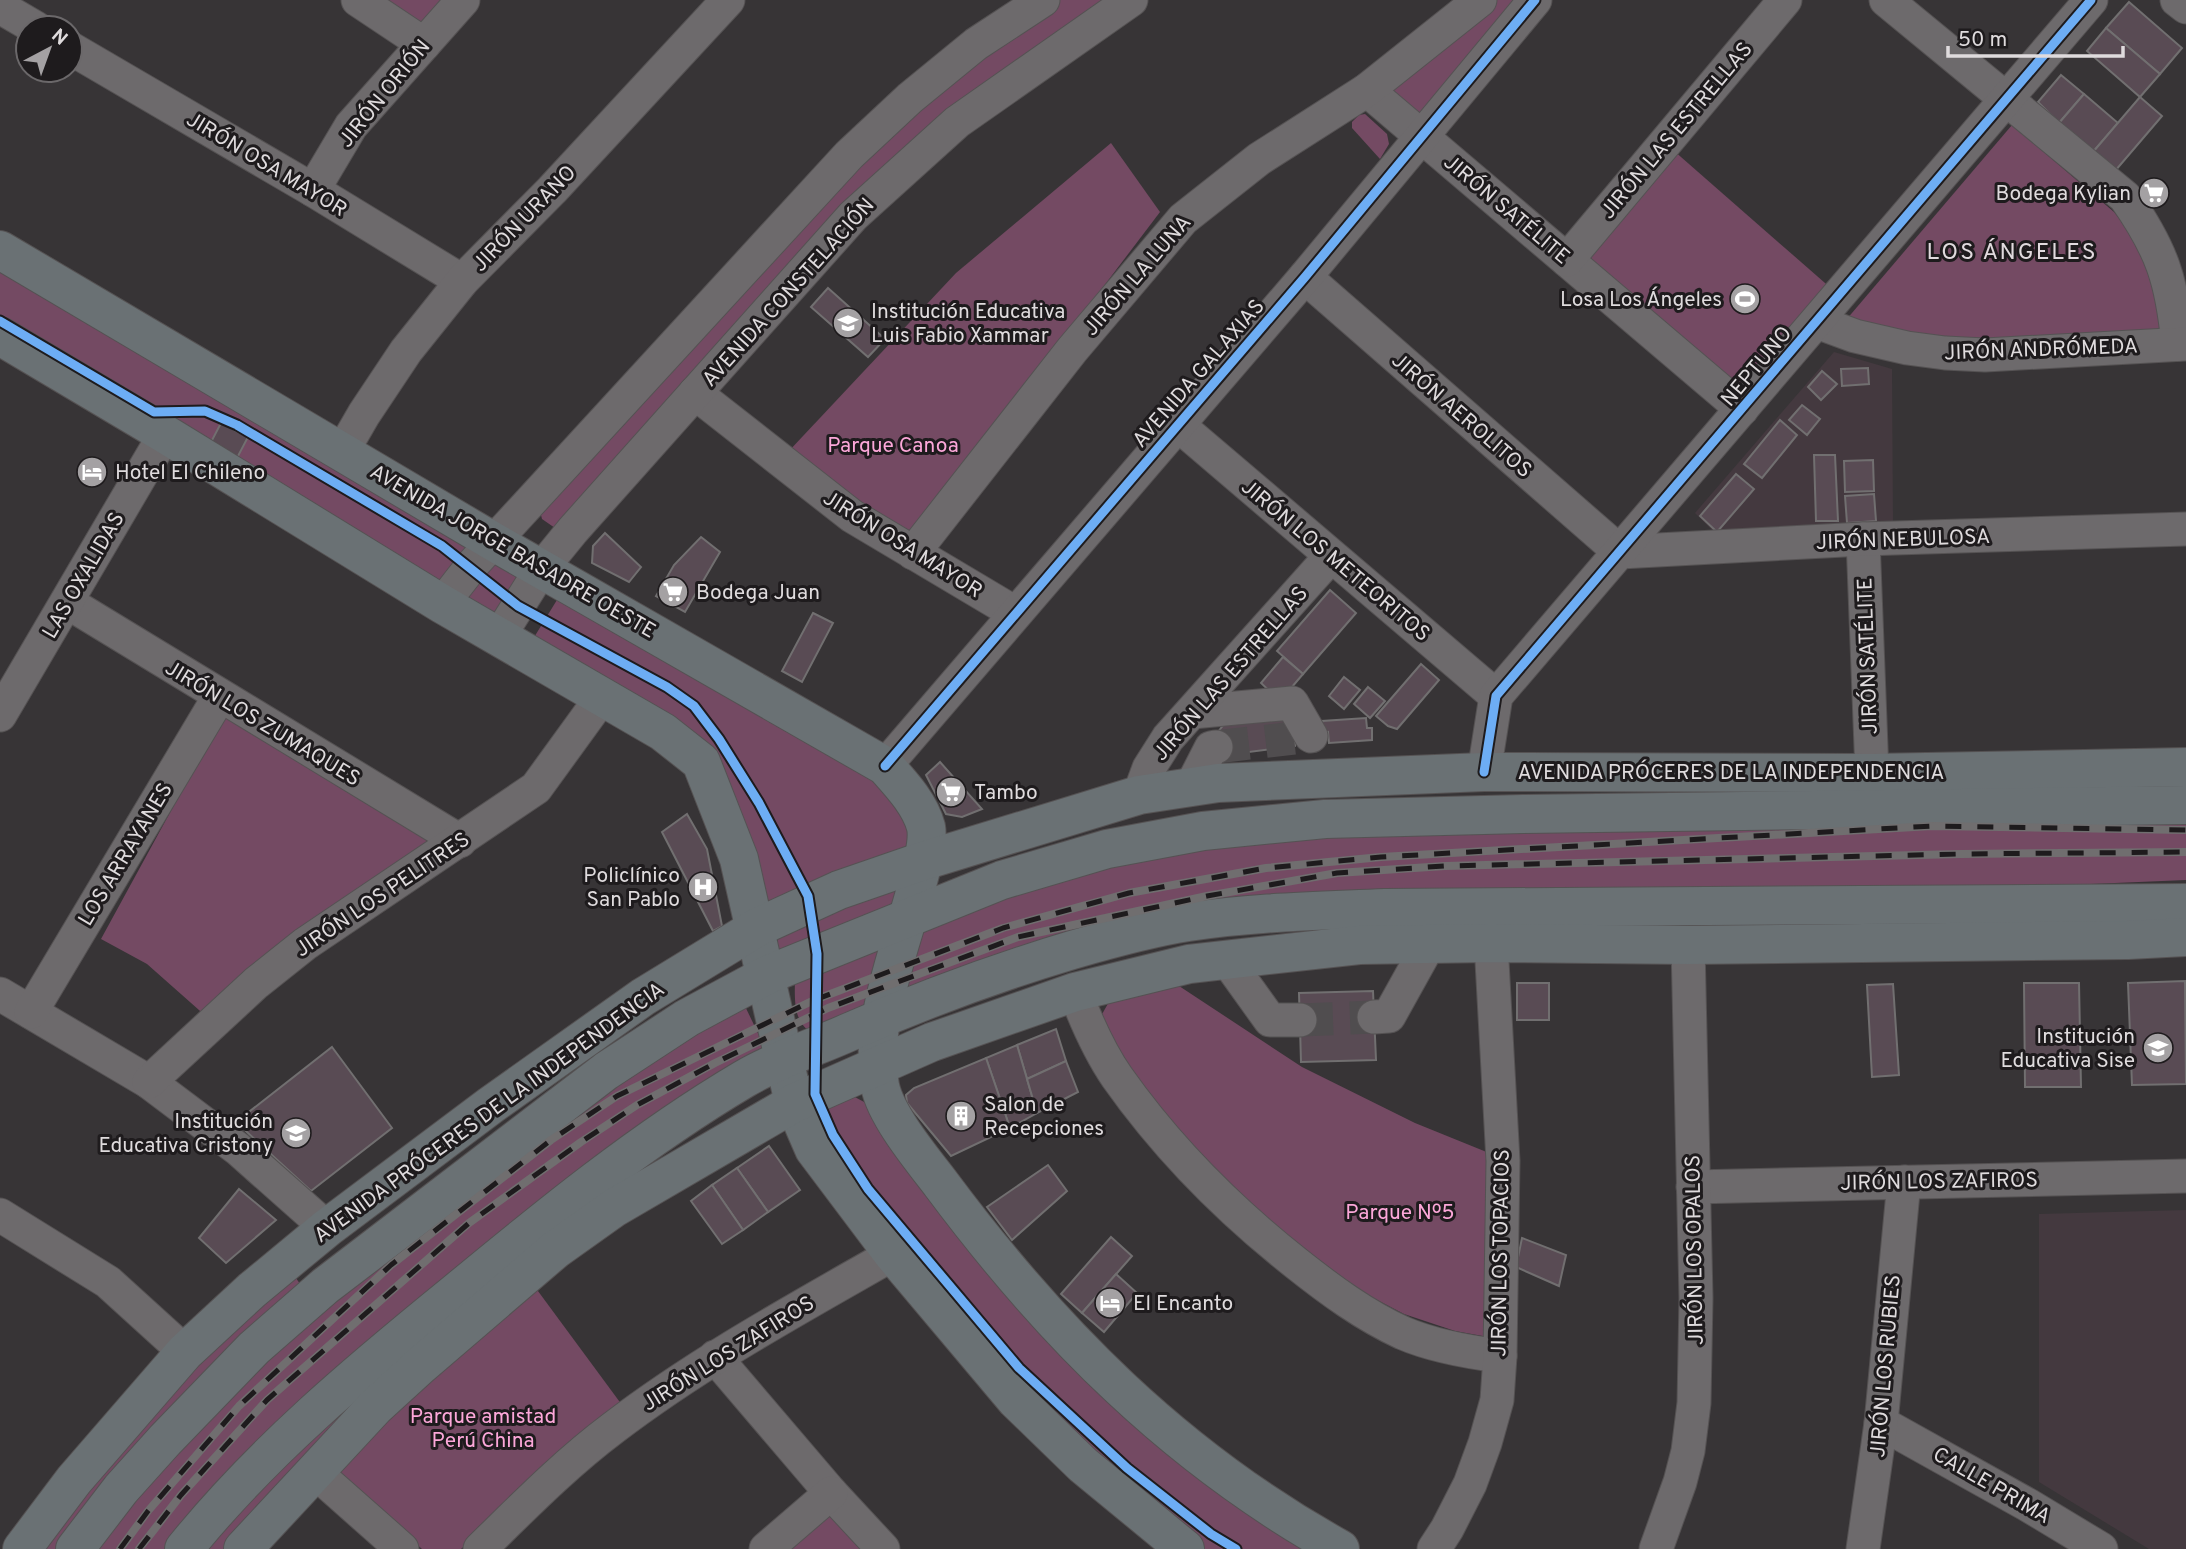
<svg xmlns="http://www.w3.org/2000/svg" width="2186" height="1549" viewBox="0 0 2186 1549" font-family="Overpass,sans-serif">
<rect width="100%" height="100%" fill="#373436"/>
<g fill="#44393f">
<polygon points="1834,352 1892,369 1893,525 1716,534 1695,513"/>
<polygon points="2186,1210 2186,1549 2149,1549 2039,1482 2039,1214"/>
</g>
<g fill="#744a63">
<polygon points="384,0 446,0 423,26"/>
<polygon points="1060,0 1116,0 1041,51 555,528 542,519 539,507 832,189 978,53"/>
<polygon points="1492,0 1518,0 1420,115 1407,116 1388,82"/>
<polygon points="1365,114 1387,134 1389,144 1380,159 1352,128 1352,122 1359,115"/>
<polygon points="2012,125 2114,212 2145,250 2168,330 1987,346 1846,320"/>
<polygon points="1111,143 1160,212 912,539 788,452 956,273"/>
<polygon points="1673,150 1833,290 1744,402 1578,258"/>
<polygon points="0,261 473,540 447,586 0,324"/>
<polygon points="498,559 519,576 497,617 466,598"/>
<polygon points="560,595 867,761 915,828 905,852 768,901 721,783 533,639"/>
<polygon points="226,710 426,827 431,848 208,1018 147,964 101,939"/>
<polygon points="2186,818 2186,880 1999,888 1435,890 902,991 925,920 1137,856 1326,832"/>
<polygon points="894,888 899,899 894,908 778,957 778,932"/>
<path d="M885 940 871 1004 809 1031C792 1019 795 994 795 975Z"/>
<polygon points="1173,982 1302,1067 1415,1123 1489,1153 1488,1337 1455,1331 1404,1314 1362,1292 1260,1215 1216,1175 1130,1070 1101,1016 1110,1000"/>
<polygon points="744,1004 766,1050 168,1549 90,1549 263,1355 652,1052"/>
<polygon points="851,1095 866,1103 947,1211 1317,1549 1199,1549 1012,1383 819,1127 821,1114 829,1101"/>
<polygon points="294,1275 302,1287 60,1549 43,1549 126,1438 214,1345"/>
<polygon points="535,1287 622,1405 461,1549 422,1549 337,1475 382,1419"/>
<polygon points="395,1363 247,1520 223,1549 208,1549 254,1493"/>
<polygon points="832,1513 866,1549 788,1549"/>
</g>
<g fill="#594b54" stroke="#716f70" stroke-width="2">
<polygon points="2129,2 2182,48 2160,74 2106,28"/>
<polygon points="2106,28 2160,74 2140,97 2087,51"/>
<polygon points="2061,75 2084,94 2059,123 2038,102"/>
<polygon points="2084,94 2118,123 2093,152 2059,123"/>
<polygon points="2140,97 2162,116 2115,171 2093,152"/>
<polygon points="828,288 885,339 868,357 811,307"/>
<polygon points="1868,368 1869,384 1842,386 1841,369"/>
<polygon points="1822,371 1837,384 1821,400 1808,387"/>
<polygon points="1802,405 1820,419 1807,435 1789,420"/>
<polygon points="1780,420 1797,435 1762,478 1744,464"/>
<polygon points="221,423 248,437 237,458 210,444"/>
<polygon points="1814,455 1835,455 1838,521 1816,521"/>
<polygon points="1873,460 1874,491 1845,492 1844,461"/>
<polygon points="1736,474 1754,489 1717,532 1700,516"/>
<polygon points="1874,494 1876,521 1847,523 1845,496"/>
<polygon points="605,533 641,567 629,582 592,563 593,546"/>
<polygon points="701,537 720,552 685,612 656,596 674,565"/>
<polygon points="1330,590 1356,613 1303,674 1277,651"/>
<polygon points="813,613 833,623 802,682 782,671"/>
<polygon points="1283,657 1303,674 1280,701 1261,683"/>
<polygon points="1421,664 1439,680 1397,729 1388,726 1376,716"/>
<polygon points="1344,677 1360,690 1344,709 1329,696"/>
<polygon points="1368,687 1385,701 1370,718 1354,704"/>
<polygon points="1292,707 1295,746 1218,756 1215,736 1234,711"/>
<polygon points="1366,718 1367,728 1372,728 1372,740 1329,743 1328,732 1323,733 1322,721"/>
<polygon points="940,762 982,809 962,817 946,814 926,775"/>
<polygon points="687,814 707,849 722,926 713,931 662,832"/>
<polygon points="2185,981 2186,1084 2132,1085 2128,983"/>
<rect x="1517" y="983" width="32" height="37"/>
<polygon points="2024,983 2079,983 2081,1087 2025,1087"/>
<polygon points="1893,984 1899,1075 1872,1077 1867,985"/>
<polygon points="1373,991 1376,1060 1301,1062 1299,993"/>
<polygon points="1056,1029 1066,1061 1027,1079 1017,1045"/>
<polygon points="1017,1045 1037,1113 1010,1128 986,1058"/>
<polygon points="332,1047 392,1128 311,1191 236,1122"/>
<polygon points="986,1058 1010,1128 951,1156 907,1103 906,1095 914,1088"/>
<polygon points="1066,1061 1078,1092 1037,1113 1027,1079"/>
<polygon points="769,1146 800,1190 768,1212 737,1168"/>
<polygon points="1048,1165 1067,1191 1012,1240 987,1207"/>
<polygon points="737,1168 768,1212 743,1230 712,1185"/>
<polygon points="712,1185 743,1230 722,1244 691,1201"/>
<polygon points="239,1189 276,1220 226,1263 199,1238"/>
<polygon points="1111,1237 1132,1256 1082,1313 1061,1294"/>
<polygon points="1522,1238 1566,1255 1559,1286 1516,1267"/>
<polygon points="1116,1274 1137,1293 1104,1332 1082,1313"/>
</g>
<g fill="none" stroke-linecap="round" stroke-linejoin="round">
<g stroke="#504d4f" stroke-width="33" stroke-dasharray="33 17" stroke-linecap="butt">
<polyline points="1216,747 1294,738"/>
<polyline points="1300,1020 1374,1017"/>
</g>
<g stroke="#555253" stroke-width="35">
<g id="minor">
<polyline points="358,0 424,44"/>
<path d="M1886 0 2125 197C2162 250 2172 280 2178 344"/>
<polyline points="2177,0 2186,7"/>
<polyline points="0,7 36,28"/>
<polyline points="70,48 313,190 462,281"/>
<polyline points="1367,90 1742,409"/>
<polyline points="313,190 351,126 463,0"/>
<polyline points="1567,260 1785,0"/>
<polyline points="1305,277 1620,552"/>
<polyline points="1817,322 1855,336 1907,348 1945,353 1985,355 2186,344"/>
<polyline points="695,393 852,516 1015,613"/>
<polyline points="1177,424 1496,696"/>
<polyline points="342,452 364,414 406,351 462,281 552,190 728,0"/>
<polyline points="1863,539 1872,773"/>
<polyline points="1620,552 1863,539 2186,529"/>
<polyline points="913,553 1072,350 1183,219 1259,159 1367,90 1480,0"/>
<polyline points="67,602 460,841"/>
<polyline points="442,604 474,563 849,155 910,98 976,44 1043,0"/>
<polyline points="498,638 542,568 573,530 853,216 957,122 1131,0"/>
<polyline points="1192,712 1292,703 1311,736"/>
<polyline points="0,715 165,434"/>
<polyline points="885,766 1305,277 1535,0"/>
<polyline points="1484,772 1496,696 2091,0"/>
<polyline points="1191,787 1211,748 1216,747"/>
<polyline points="1139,795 1149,768 1168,738 1331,556"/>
<polyline points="1227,960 1270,1020 1300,1020"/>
<path d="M1075 992C1086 1021 1099 1051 1117 1077 1167 1148 1229 1210 1296 1263 1330 1290 1364 1315 1403 1333 1433 1346 1468 1352 1500 1356"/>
<polyline points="0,994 149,1082 238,1149 327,1228"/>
<polyline points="31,1012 219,697"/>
<polyline points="1374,1017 1389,1016 1429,944"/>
<polyline points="149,1082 256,983 305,944 536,788 602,697"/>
<polyline points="1693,1187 2186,1176"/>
<polyline points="0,1215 108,1282 185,1352"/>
<polyline points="715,1357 831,1493 883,1549"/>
<polyline points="1881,1423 2028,1505 2101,1549"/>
<polyline points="315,1472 402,1549"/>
<path d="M480 1549C523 1507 565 1464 613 1428 701 1361 797 1309 893 1254"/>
<polyline points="766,1549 831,1493"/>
<polyline points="1434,1549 1447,1529 1470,1484 1485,1443 1497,1400 1500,1356 1503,1161 1491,943"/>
<polyline points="1656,1549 1680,1482 1688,1451 1694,1403 1696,1298 1688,945"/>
<polyline points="1863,1549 1881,1423 1904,1182"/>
</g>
</g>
<g stroke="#555253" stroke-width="40">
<g id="major">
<path d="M0 250 494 542 885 766C901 784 920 804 926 827 929 842 921 870 917 885 902 944 868 1025 880 1086 886 1116 922 1159 941 1184 1052 1333 1176 1458 1340 1549"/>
<polyline points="0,336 165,434 442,604 663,732 701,762 739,859 794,1103 814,1149 893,1254 1016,1400 1083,1465 1185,1549"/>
<polyline points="22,1549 74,1480 185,1352 252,1290 327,1228 491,1105 643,997 756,928 839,890 923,861 1139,795 1218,783 1484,772 1872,773 2186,767"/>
<polyline points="75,1549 121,1489 165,1440 254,1348 325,1286 606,1071 687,1018 767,975 1002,880 1107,849 1203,831 1325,819 1523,814 2186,805"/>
<path d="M184 1549C262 1452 359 1371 455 1293 547 1217 641 1140 744 1079 776 1060 813 1048 847 1033 920 1001 995 973 1072 950 1110 939 1149 928 1188 922 1253 912 1320 911 1385 908L2186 903"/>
<polyline points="243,1549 375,1407 421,1365 555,1250 614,1208 794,1103 932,1042 1075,992 1189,964 1359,945 1491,943 1688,945 2128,940 2186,937"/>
</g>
</g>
<use href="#minor" stroke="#6d6a6c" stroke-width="33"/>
<use href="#major" stroke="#6a7174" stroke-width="38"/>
<g stroke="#706e6f" stroke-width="8">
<g id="rail">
<polyline points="120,1549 148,1511 239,1406 391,1265 551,1140 617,1096 812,1001 1003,928 1129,893 1266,868 1381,857 1932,826 2186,830"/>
<polyline points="139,1549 181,1495 267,1400 469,1223 581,1142 637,1105 715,1063 828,1008 1018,937 1207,896 1337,873 1445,866 1961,854 2186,852"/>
</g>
</g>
<use href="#rail" stroke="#1e1b1d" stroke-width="5" stroke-dasharray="16" stroke-linecap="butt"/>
<g stroke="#1e1b1d" stroke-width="13">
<g id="cycleway">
<polyline points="0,321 154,412 205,411 237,425 442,546 518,606 667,687 694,706 719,739 759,803 808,896 817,954 815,1094 833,1135 868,1189 1019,1368 1127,1468 1211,1534 1236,1549"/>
<polyline points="885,766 1305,277 1535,0"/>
<polyline points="1484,772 1496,696 2091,0"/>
</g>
</g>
<use href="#cycleway" stroke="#6dadf4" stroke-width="9"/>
</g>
<defs>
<g id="supermarket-disc" transform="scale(1.575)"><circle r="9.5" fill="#a4a1a3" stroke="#1e1b1d"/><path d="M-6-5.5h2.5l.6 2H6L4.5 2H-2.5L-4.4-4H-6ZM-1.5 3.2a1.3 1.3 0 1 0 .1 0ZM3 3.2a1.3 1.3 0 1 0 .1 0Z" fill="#fff"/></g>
<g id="stadium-disc" transform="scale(1.575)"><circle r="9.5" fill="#a4a1a3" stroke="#1e1b1d"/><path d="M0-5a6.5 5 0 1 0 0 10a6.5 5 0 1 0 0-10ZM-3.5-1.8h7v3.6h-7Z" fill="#fff"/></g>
<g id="school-disc" transform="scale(1.575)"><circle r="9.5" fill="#a4a1a3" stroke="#1e1b1d"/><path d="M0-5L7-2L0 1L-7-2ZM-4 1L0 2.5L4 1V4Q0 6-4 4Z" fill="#fff"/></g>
<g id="hotel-disc" transform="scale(1.575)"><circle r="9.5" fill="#a4a1a3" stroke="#1e1b1d"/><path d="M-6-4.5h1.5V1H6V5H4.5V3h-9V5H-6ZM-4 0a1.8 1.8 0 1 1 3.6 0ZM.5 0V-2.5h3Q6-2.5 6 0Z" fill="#fff"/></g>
<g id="hospital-disc" transform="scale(1.575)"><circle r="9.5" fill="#a4a1a3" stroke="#1e1b1d"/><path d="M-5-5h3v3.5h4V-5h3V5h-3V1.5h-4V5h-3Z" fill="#fff"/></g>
<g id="building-disc" transform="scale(1.575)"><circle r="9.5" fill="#a4a1a3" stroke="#1e1b1d"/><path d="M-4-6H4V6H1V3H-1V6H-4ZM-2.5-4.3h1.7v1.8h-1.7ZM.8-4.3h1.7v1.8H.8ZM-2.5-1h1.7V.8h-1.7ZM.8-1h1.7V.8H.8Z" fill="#fff"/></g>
</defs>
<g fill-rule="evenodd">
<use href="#supermarket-disc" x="2154" y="193"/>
<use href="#stadium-disc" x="1745" y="299"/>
<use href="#school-disc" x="848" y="323"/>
<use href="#hotel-disc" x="92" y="472"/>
<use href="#supermarket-disc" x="673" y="592"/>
<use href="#supermarket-disc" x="951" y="792"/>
<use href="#hospital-disc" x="703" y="887"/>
<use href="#school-disc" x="2158" y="1048"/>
<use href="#building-disc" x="961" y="1116"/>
<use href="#school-disc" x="296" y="1133"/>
<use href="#hotel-disc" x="1110" y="1303"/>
</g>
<g text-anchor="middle" stroke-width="6" stroke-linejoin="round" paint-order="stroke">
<g font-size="21" fill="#dfdbdd" stroke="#1e1b1d">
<text transform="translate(384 93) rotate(-51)" y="7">JIRÓN ORIÓN</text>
<text transform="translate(1676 130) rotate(-50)" y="7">JIRÓN LAS ESTRELLAS</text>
<text transform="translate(267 164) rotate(31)" y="7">JIRÓN OSA MAYOR</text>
<text transform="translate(1507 209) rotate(40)" y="7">JIRÓN SATÉLITE</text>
<text transform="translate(524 218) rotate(-46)" y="7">JIRÓN URANO</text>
<text transform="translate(1137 275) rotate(-49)" y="7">JIRÓN LA LUNA</text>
<text transform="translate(788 292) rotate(-48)" y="7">AVENIDA CONSTELACIÓN</text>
<text transform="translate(2041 349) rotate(-2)" y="7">JIRÓN ANDRÓMEDA</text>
<text transform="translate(1756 366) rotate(-50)" y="7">NEPTUNO</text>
<text transform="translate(1198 373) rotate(-49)" y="7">AVENIDA GALAXIAS</text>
<text transform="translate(1462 415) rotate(41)" y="7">JIRÓN AEROLITOS</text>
<text transform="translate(1903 539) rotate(-2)" y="7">JIRÓN NEBULOSA</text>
<text transform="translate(903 544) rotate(32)" y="7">JIRÓN OSA MAYOR</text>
<text transform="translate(513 551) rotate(30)" y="7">AVENIDA JORGE BASADRE OESTE</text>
<text transform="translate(1336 560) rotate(40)" y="7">JIRÓN LOS METEORITOS</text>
<text transform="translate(83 575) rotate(-60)" y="7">LAS OXALIDAS</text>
<text transform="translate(1867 656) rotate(-92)" y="7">JIRÓN SATÉLITE</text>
<text transform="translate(1230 673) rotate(-49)" y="7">JIRÓN LAS ESTRELLAS</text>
<text transform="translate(263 723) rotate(31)" y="7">JIRÓN LOS ZUMAQUES</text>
<text x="1731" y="779">AVENIDA PRÓCERES DE LA INDEPENDENCIA</text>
<text transform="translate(125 854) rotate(-59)" y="7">LOS ARRAYANES</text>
<text transform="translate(382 894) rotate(-34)" y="7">JIRÓN LOS PELITRES</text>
<text transform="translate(489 1112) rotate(-36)" y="7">AVENIDA PRÓCERES DE LA INDEPENDENCIA</text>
<text transform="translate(1939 1181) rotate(-1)" y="7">JIRÓN LOS ZAFIROS</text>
<text transform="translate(1694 1250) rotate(-91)" y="7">JIRÓN LOS OPALOS</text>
<text transform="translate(1500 1253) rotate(-89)" y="7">JIRÓN LOS TOPACIOS</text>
<text transform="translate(728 1353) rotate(-32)" y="7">JIRÓN LOS ZAFIROS</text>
<text transform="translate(1885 1366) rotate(-85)" y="7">JIRÓN LOS RUBIES</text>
<text transform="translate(1992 1485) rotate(30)" y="7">CALLE PRIMA</text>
</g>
<g font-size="21" fill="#dfdbdd" stroke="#1e1b1d" text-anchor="start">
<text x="2131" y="200" text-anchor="end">Bodega Kylian</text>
<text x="1722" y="306" text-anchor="end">Losa Los Ángeles</text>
<text x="871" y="318">Institución Educativa<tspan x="871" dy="24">Luis Fabio Xammar</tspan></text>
<text x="115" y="479">Hotel El Chileno</text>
<text x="696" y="599">Bodega Juan</text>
<text x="974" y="799">Tambo</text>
<text x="680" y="882" text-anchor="end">Policlínico<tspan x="680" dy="24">San Pablo</tspan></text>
<text x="2135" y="1043" text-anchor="end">Institución<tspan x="2135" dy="24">Educativa Sise</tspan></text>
<text x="984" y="1111">Salon de<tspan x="984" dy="24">Recepciones</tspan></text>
<text x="273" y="1128" text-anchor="end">Institución<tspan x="273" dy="24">Educativa Cristony</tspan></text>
<text x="1133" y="1310">El Encanto</text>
</g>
<g font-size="21" fill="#fca7d9" stroke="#1e1b1d">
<text x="893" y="452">Parque Canoa</text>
<text x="1400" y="1219">Parque Nº5</text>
<text x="483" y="1423">Parque amistad<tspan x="483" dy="24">Perú China</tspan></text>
</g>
<g font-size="23" letter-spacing="2" fill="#e1dade" stroke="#1e1b1d">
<text x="2012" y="259">LOS ÁNGELES</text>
</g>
</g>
<g transform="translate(49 49) rotate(41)"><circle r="33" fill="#1e1b1d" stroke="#6b686a" stroke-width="2"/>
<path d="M0-5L12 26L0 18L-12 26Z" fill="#a4a1a3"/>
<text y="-10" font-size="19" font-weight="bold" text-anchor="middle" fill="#dfdbdd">N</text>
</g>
<path d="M1948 46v10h175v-10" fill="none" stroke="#dfdbdd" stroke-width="3.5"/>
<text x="1958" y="46" font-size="21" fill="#dfdbdd" stroke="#1e1b1d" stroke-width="5" paint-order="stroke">50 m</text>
</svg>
